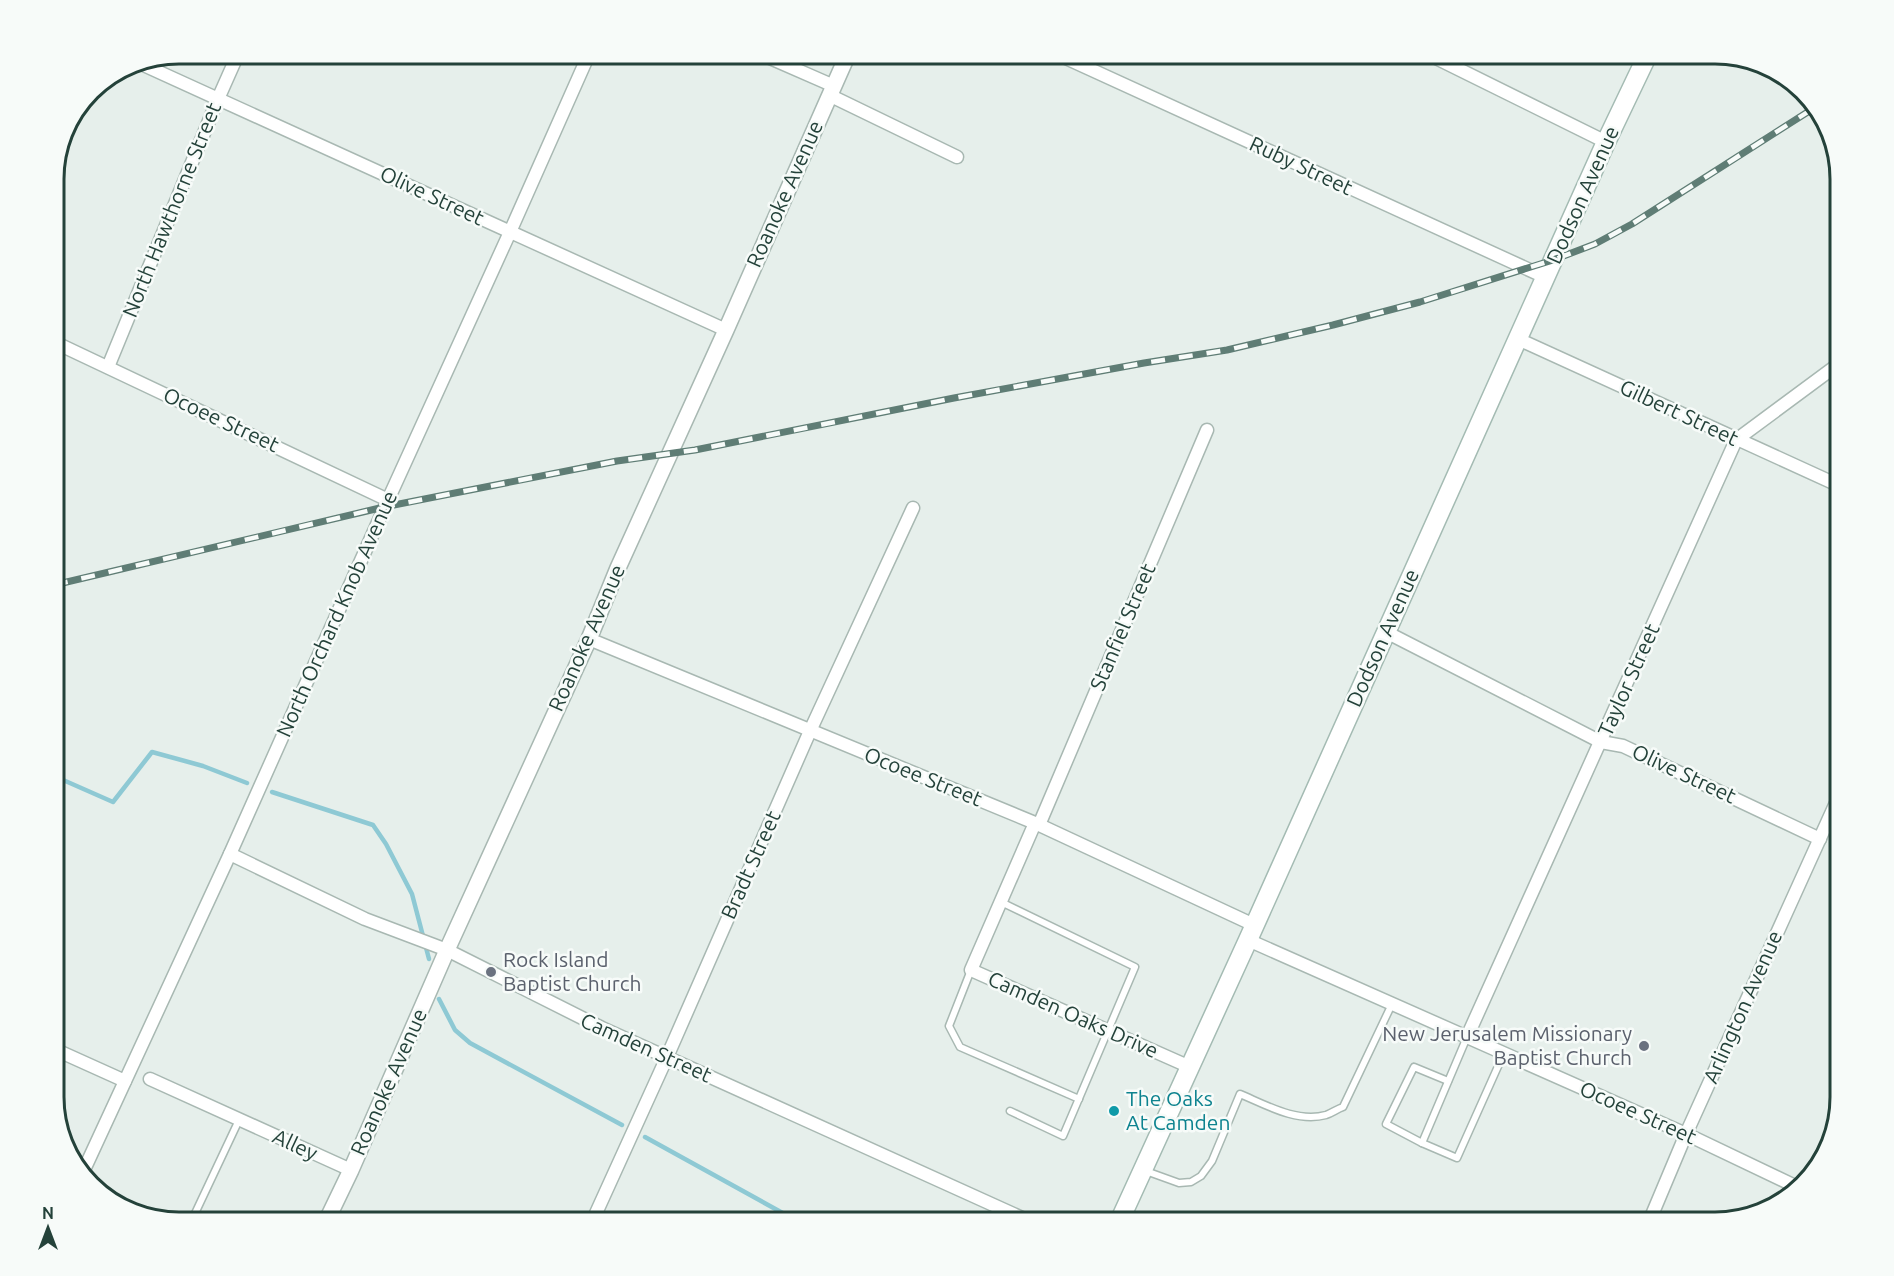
<svg xmlns="http://www.w3.org/2000/svg" width="1894" height="1276" viewBox="0 0 1894 1276" font-family="Ubuntu,sans-serif">
<rect width="100%" height="100%" fill="#e6efeb"/>
<g fill="none" stroke-linecap="round" stroke-linejoin="round">
<g stroke="#8ec9d4" stroke-width="4.5">
<polyline points="54,776 113,802 152,752 203,766 247,783"/>
<polyline points="272,792 373,825 386,844 412,894 429,959"/>
<polyline points="439,999 455,1030 470,1043 622,1125"/>
<polyline points="645,1137 799,1222"/>
</g>
<g stroke="#a8b8b2" stroke-width="9">
<g id="service">
<polyline points="1001,902 1135,967 1063,1136 1010,1111"/>
<polyline points="971,970 949,1026 960,1047 1079,1099"/>
<polyline points="1467,1037 1422,1143 1457,1158 1504,1053"/>
<polyline points="1422,1143 1386,1124 1414,1067 1448,1081"/>
<path d="M1143 1170 1179 1183 1191 1182 1201 1176 1212 1161 1240 1094C1266 1105 1297 1123 1326 1115 1332 1113 1337 1109 1343 1107L1392 1004"/>
<polyline points="191,1222 239,1120"/>
</g>
</g>
<g stroke="#a8b8b2" stroke-width="15">
<g id="minor">
<polyline points="761,54 834,86"/>
<polyline points="1057,54 1545,277"/>
<polyline points="1428,54 1606,142"/>
<polyline points="137,62 726,330"/>
<polyline points="829,95 957,157"/>
<polyline points="1518,339 1840,486"/>
<polyline points="54,342 388,500"/>
<polyline points="108,367 218,99 238,54"/>
<polyline points="1386,632 1601,742 1623,746 1820,839"/>
<polyline points="589,639 1035,823 1254,925"/>
<polyline points="1035,823 971,970 1190,1067"/>
<polyline points="1039,825 1207,430"/>
<polyline points="230,854 365,919 447,950 602,1028 1031,1222"/>
<polyline points="1248,940 1686,1134 1797,1187"/>
<polyline points="1467,1037 1736,440 1840,363"/>
<polyline points="54,1049 125,1081"/>
<polyline points="150,1079 351,1170"/>
<polyline points="83,1172 230,854 388,500 510,232 589,54"/>
<polyline points="592,1222 667,1057 810,731 913,508"/>
<polyline points="1649,1222 1686,1134 1840,794"/>
</g>
</g>
<g stroke="#a8b8b2" stroke-width="18">
<polyline id="tertiary" points="326,1222 351,1170 447,950 589,639 618,568 726,330 848,54"/>
</g>
<g stroke="#a4bbb3" stroke-width="21">
<polyline id="secondary" points="1119,1222 1248,940 1606,142 1648,54"/>
</g>
<use href="#service" stroke="#fff" stroke-width="6"/>
<use href="#minor" stroke="#fff" stroke-width="12"/>
<use href="#tertiary" stroke="#fff" stroke-width="15"/>
<use href="#secondary" stroke="#fff" stroke-width="18"/>
<g stroke="#5f7d75" stroke-width="7">
<polyline id="rail" points="54,585 384,507 617,461 695,450 954,398 1144,363 1227,350 1333,325 1420,302 1553,260 1595,244 1632,224 1814,108"/>
</g>
<use href="#rail" stroke="#f7fbf9" stroke-width="4.5" stroke-dasharray="14" stroke-linecap="butt"/>
</g>
<g fill="#6b7280" stroke="#f7fbf9" stroke-width="2">
<circle cx="491" cy="972" r="6"/>
<circle cx="1644" cy="1046" r="6"/>
</g>
<circle fill="#0f9aa8" stroke="#f7fbf9" stroke-width="2" cx="1114" cy="1111" r="6"/>
<g text-anchor="middle" stroke-width="5" stroke-linejoin="round" paint-order="stroke">
<g font-size="21" fill="#24423a" stroke="#f7fbf9">
<text transform="translate(1301 166) rotate(25)" y="7">Ruby Street</text>
<text transform="translate(785 194) rotate(-66)" y="7">Roanoke Avenue</text>
<text transform="translate(1583 195) rotate(-66)" y="7">Dodson Avenue</text>
<text transform="translate(432 196) rotate(25)" y="7">Olive Street</text>
<text transform="translate(172 210) rotate(-68)" y="7">North Hawthorne Street</text>
<text transform="translate(1679 413) rotate(25)" y="7">Gilbert Street</text>
<text transform="translate(221 420) rotate(25)" y="7">Ocoee Street</text>
<text transform="translate(337 614) rotate(-66)" y="7">North Orchard Knob Avenue</text>
<text transform="translate(1123 627) rotate(-67)" y="7">Stanfiel Street</text>
<text transform="translate(587 638) rotate(-66)" y="7">Roanoke Avenue</text>
<text transform="translate(1383 638) rotate(-66)" y="7">Dodson Avenue</text>
<text transform="translate(1629 680) rotate(-66)" y="7">Taylor Street</text>
<text transform="translate(1684 774) rotate(25)" y="7">Olive Street</text>
<text transform="translate(923 777) rotate(22)" y="7">Ocoee Street</text>
<text transform="translate(751 865) rotate(-66)" y="7">Bradt Street</text>
<text transform="translate(1743 1007) rotate(-66)" y="7">Arlington Avenue</text>
<text transform="translate(1073 1015) rotate(24)" y="7">Camden Oaks Drive</text>
<text transform="translate(646 1048) rotate(24)" y="7">Camden Street</text>
<text transform="translate(389 1082) rotate(-66)" y="7">Roanoke Avenue</text>
<text transform="translate(1638 1113) rotate(24)" y="7">Ocoee Street</text>
<text transform="translate(295 1145) rotate(25)" y="7">Alley</text>
</g>
<g font-size="21" fill="#5b616d" stroke="#f7fbf9" text-anchor="start">
<text x="503" y="967">Rock Island<tspan x="503" dy="24">Baptist Church</tspan></text>
<text x="1632" y="1041" text-anchor="end">New Jerusalem Missionary<tspan x="1632" dy="24">Baptist Church</tspan></text>
</g>
<g font-size="21" fill="#0d838f" stroke="#f7fbf9" text-anchor="start">
<text x="1126" y="1106">The Oaks<tspan x="1126" dy="24">At Camden</tspan></text>
</g>
</g>
<path d="M0 0H1894V1276H0ZM179 64H1715A115 115 0 0 1 1830 179V1097A115 115 0 0 1 1715 1212H179A115 115 0 0 1 64 1097V179A115 115 0 0 1 179 64Z" fill="#f7fbf9" fill-rule="evenodd"/>
<path fill="none" stroke="#24423a" stroke-width="3" d="M179 64H1715A115 115 0 0 1 1830 179V1097A115 115 0 0 1 1715 1212H179A115 115 0 0 1 64 1097V179A115 115 0 0 1 179 64Z"/>
<g transform="translate(48 1228)" stroke="#f7fbf9" stroke-width="4.5" paint-order="stroke">
<path d="M0-4.5L10 22L0 15L-10 22Z" fill="#24423a"/>
<text y="-9" font-size="16" font-weight="bold" text-anchor="middle" fill="#24423a">N</text>
</g>
</svg>
